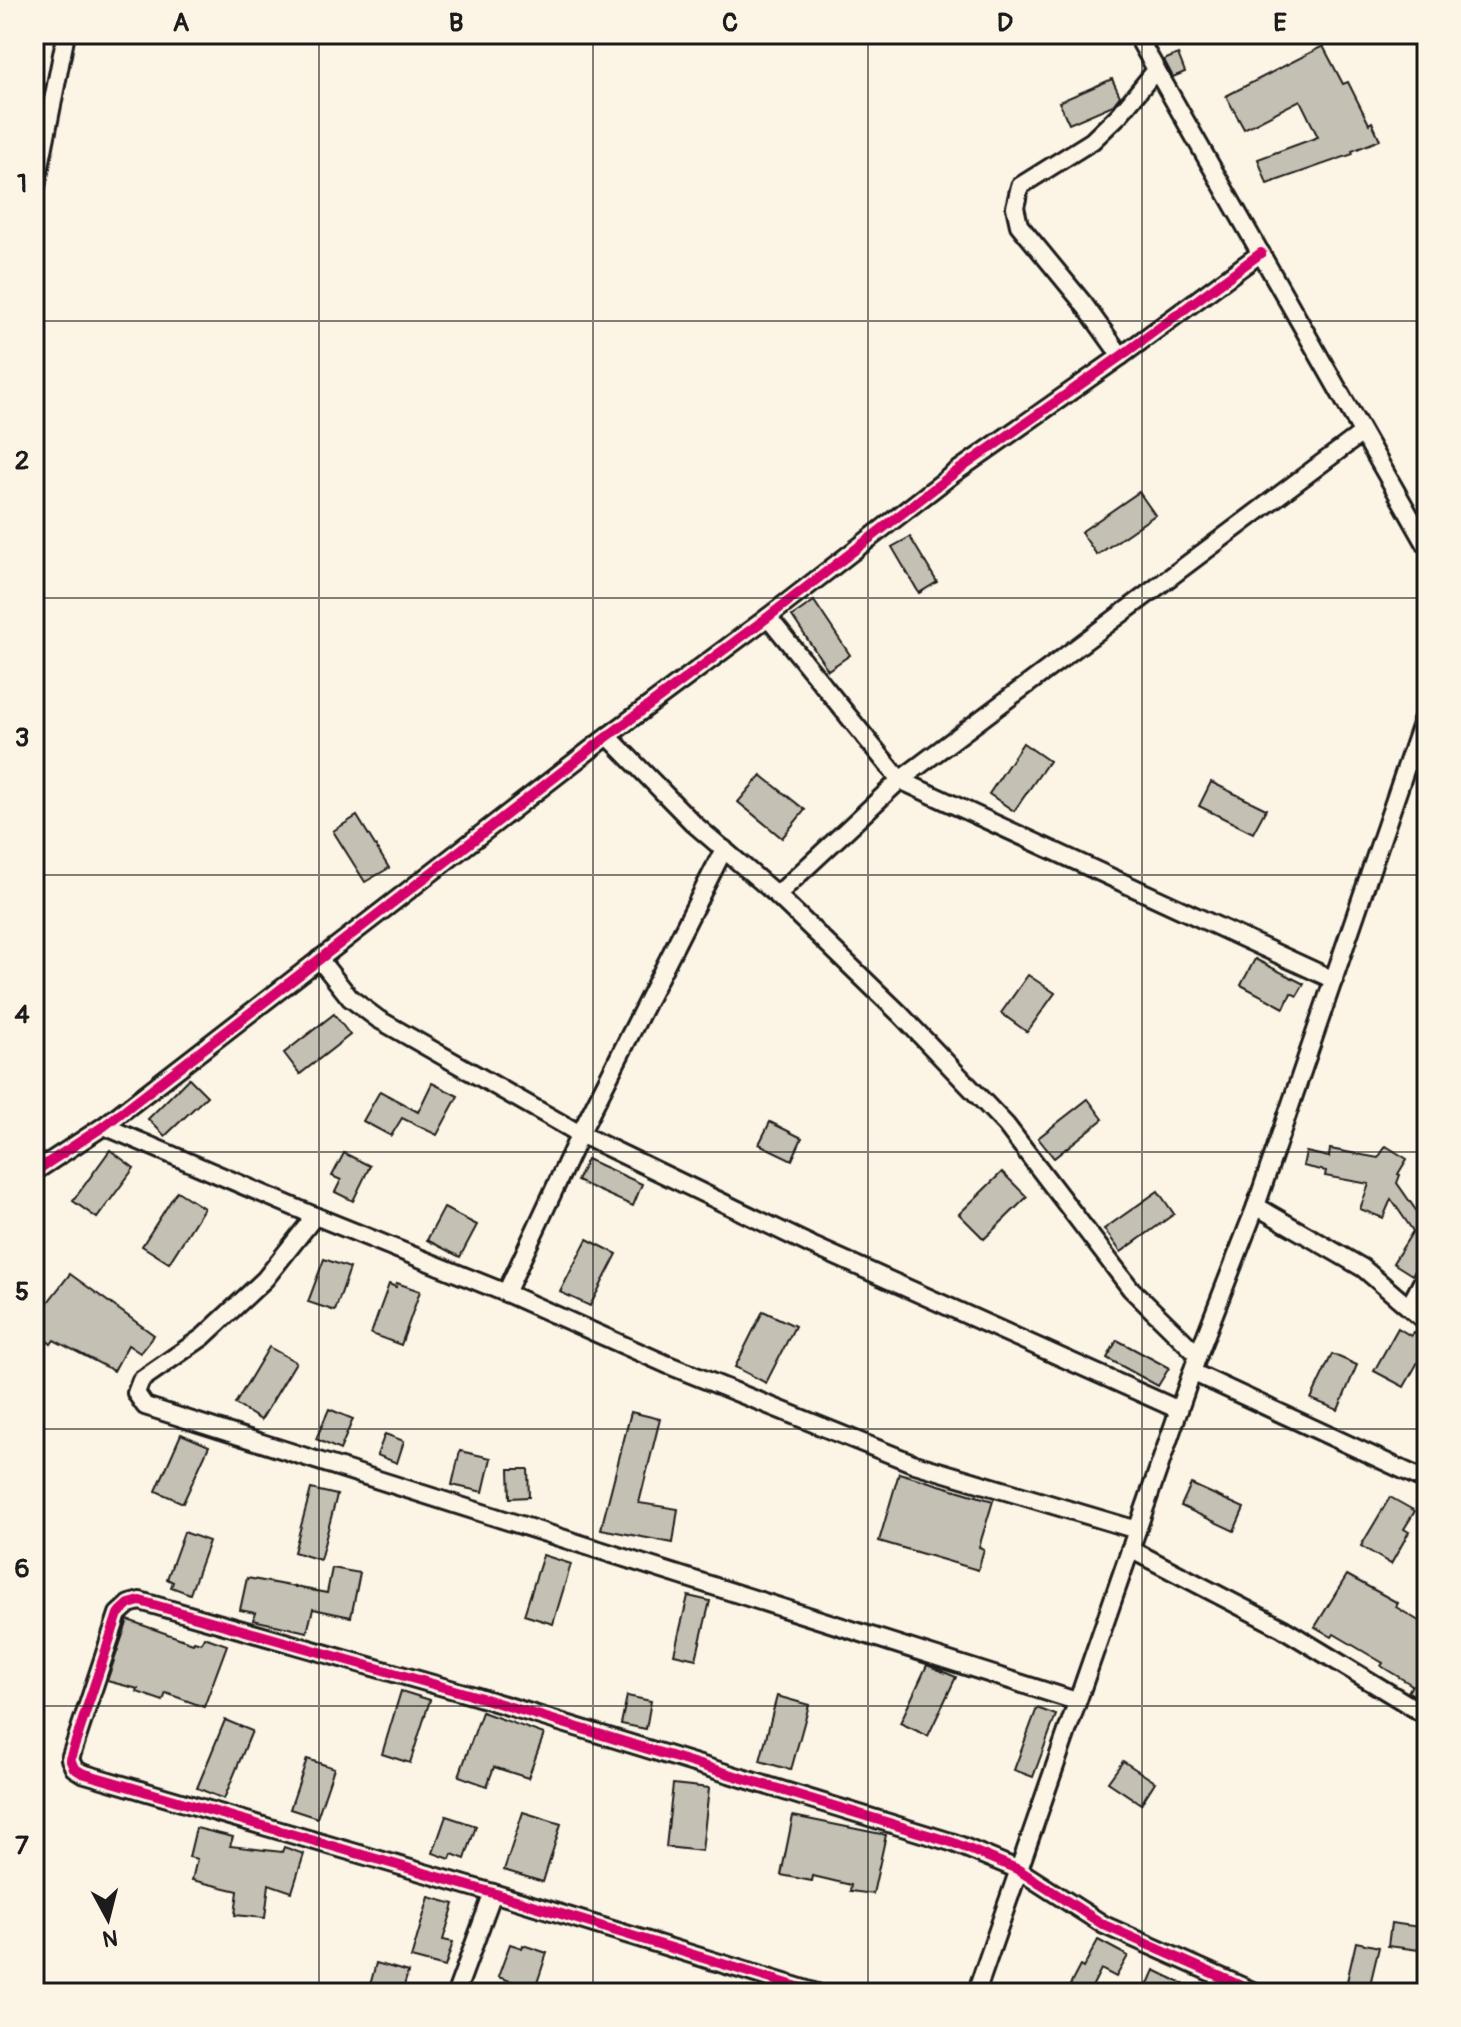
<svg xmlns="http://www.w3.org/2000/svg" width="1461" height="2027" viewBox="0 0 1461 2027" font-family="Pangolin,sans-serif">
<rect width="100%" height="100%" fill="#fcf5e5"/>
<filter id="ink" filterUnits="userSpaceOnUse"><feTurbulence type="fractalNoise" baseFrequency=".0125" numOctaves="2"/><feDisplacementMap in="SourceGraphic" scale="16" xChannelSelector="R" yChannelSelector="G"/><feConvolveMatrix kernelMatrix="1 2 1 2 8 2 1 2 1" color-interpolation-filters="sRGB"/></filter>
<g filter="url(#ink)">
<g fill="#c4c0b3" stroke="#1c1c1c" stroke-width="2">
<polygon points="1323,46 1343,84 1348,82 1369,124 1372,122 1380,140 1352,151 1353,154 1267,184 1258,159 1318,137 1300,100 1244,129 1226,96"/>
<polygon points="1178,54 1185,72 1173,77 1164,60"/>
<polygon points="1112,79 1120,96 1113,105 1069,124 1059,102"/>
<polygon points="1139,492 1155,515 1097,555 1081,532"/>
<polygon points="910,537 937,582 919,593 892,547"/>
<polygon points="814,601 850,655 828,670 792,616"/>
<polygon points="1023,743 1049,761 1014,811 989,794"/>
<polygon points="761,775 805,810 782,838 738,802"/>
<polygon points="1211,782 1266,809 1253,833 1199,806"/>
<polygon points="357,816 389,868 365,882 333,831"/>
<polygon points="1255,959 1304,984 1297,996 1291,993 1284,1008 1241,985"/>
<polygon points="1028,975 1055,993 1027,1032 1001,1013"/>
<polygon points="334,1014 350,1035 300,1074 284,1053"/>
<polygon points="189,1078 207,1096 165,1136 148,1119"/>
<polygon points="432,1083 458,1096 437,1135 402,1118 391,1136 363,1121 380,1091 418,1112"/>
<polygon points="1088,1099 1103,1119 1054,1158 1038,1138"/>
<polygon points="770,1122 802,1138 792,1160 759,1144"/>
<polygon points="1386,1146 1407,1159 1398,1174 1400,1175 1397,1183 1420,1216 1422,1217 1427,1210 1427,1252 1412,1275 1393,1263 1413,1231 1391,1199 1383,1218 1360,1209 1369,1184 1325,1176 1326,1171 1303,1166 1306,1152 1329,1157 1330,1149 1378,1158"/>
<polygon points="110,1150 134,1168 97,1218 73,1201"/>
<polygon points="344,1153 370,1166 353,1201 335,1192 341,1180 332,1176"/>
<polygon points="587,1159 642,1184 633,1206 577,1181"/>
<polygon points="1002,1172 1027,1197 984,1239 959,1214"/>
<polygon points="177,1191 204,1208 169,1263 142,1246"/>
<polygon points="1158,1191 1174,1214 1121,1252 1104,1229"/>
<polygon points="444,1208 477,1225 460,1257 427,1240"/>
<polygon points="587,1239 617,1254 590,1306 560,1292"/>
<polygon points="324,1259 350,1268 335,1311 308,1302"/>
<polygon points="70,1274 154,1335 140,1353 128,1345 114,1371 54,1340 51,1344 34,1331 34,1320"/>
<polygon points="397,1283 420,1291 401,1345 371,1334 389,1284 396,1287"/>
<polygon points="763,1311 795,1326 766,1383 735,1367"/>
<polygon points="1398,1328 1411,1336 1413,1332 1427,1340 1427,1346 1404,1387 1374,1371"/>
<polygon points="1117,1340 1169,1368 1158,1386 1107,1358"/>
<polygon points="269,1347 296,1362 261,1420 235,1404"/>
<polygon points="1332,1354 1357,1365 1338,1410 1311,1399"/>
<polygon points="329,1409 353,1419 340,1450 316,1439"/>
<polygon points="631,1412 660,1419 639,1503 678,1509 673,1543 601,1529"/>
<polygon points="181,1434 209,1446 183,1503 156,1491"/>
<polygon points="385,1434 404,1441 397,1463 377,1455"/>
<polygon points="460,1451 491,1458 483,1492 452,1485"/>
<polygon points="509,1469 528,1469 529,1497 510,1498"/>
<polygon points="899,1473 993,1501 979,1547 984,1549 978,1570 879,1541"/>
<polygon points="1191,1484 1244,1508 1234,1531 1181,1506"/>
<polygon points="311,1489 337,1495 320,1560 294,1552"/>
<polygon points="1390,1497 1415,1511 1404,1529 1409,1532 1391,1564 1361,1546"/>
<polygon points="184,1532 209,1541 190,1594 171,1587 173,1582 167,1579"/>
<polygon points="543,1555 571,1564 553,1624 524,1615"/>
<polygon points="332,1568 360,1573 351,1617 313,1609 307,1632 253,1620 255,1613 240,1610 247,1578 327,1593"/>
<polygon points="1347,1575 1398,1603 1396,1607 1427,1626 1427,1702 1408,1692 1412,1685 1381,1666 1383,1663 1334,1634 1332,1637 1315,1627"/>
<polygon points="688,1596 710,1601 696,1659 674,1654"/>
<polygon points="128,1620 193,1643 194,1641 201,1643 204,1637 227,1645 204,1707 166,1693 163,1701 137,1692 138,1689 107,1681"/>
<polygon points="927,1665 956,1677 928,1736 900,1723"/>
<polygon points="401,1691 430,1700 410,1763 382,1754"/>
<polygon points="627,1696 651,1701 646,1729 621,1724"/>
<polygon points="777,1696 809,1705 791,1770 760,1761"/>
<polygon points="1037,1708 1056,1715 1033,1777 1014,1770"/>
<polygon points="482,1712 544,1734 528,1778 494,1767 487,1786 459,1776"/>
<polygon points="225,1720 252,1731 224,1799 197,1788"/>
<polygon points="307,1759 334,1768 317,1818 290,1809"/>
<polygon points="1123,1761 1155,1782 1141,1804 1108,1782"/>
<polygon points="673,1784 709,1788 702,1851 666,1847"/>
<polygon points="523,1812 561,1824 543,1882 504,1870"/>
<polygon points="446,1816 476,1826 465,1859 452,1854 450,1859 433,1853"/>
<polygon points="793,1816 886,1835 873,1894 850,1891 851,1885 813,1876 812,1881 781,1875"/>
<polygon points="196,1828 233,1837 230,1846 282,1852 284,1847 304,1854 292,1892 269,1884 265,1918 235,1915 238,1891 192,1880 197,1859 189,1857"/>
<polygon points="429,1897 454,1904 443,1940 453,1942 445,1967 411,1958"/>
<polygon points="1391,1923 1427,1928 1427,1951 1388,1946"/>
<polygon points="1098,1940 1128,1956 1116,1977 1101,1969 1089,1993 1085,1993 1070,1985 1080,1966 1083,1968"/>
<polygon points="1356,1942 1379,1947 1368,1993 1345,1990"/>
<polygon points="510,1944 522,1948 523,1945 547,1953 535,1989 498,1977"/>
<polygon points="376,1963 408,1972 402,1993 368,1993"/>
<polygon points="1154,1970 1202,1993 1144,1993"/>
</g>
<g fill="none" stroke-linecap="round" stroke-linejoin="round">
<g stroke="#1c1c1c" stroke-width="22">
<g id="street">
<polyline points="1136,34 1427,546"/>
<polyline points="34,197 66,34"/>
<polyline points="1121,356 1083,303 1019,225 1015,207 1020,186 1092,141 1119,115 1156,70"/>
<polyline points="768,617 900,780 1334,980"/>
<polyline points="608,736 694,824 777,895 900,1014 1006,1125 1131,1289 1198,1355"/>
<polyline points="777,895 900,780 1362,433"/>
<polyline points="319,959 350,998 378,1019 580,1134 813,1246 1179,1410"/>
<polyline points="104,1126 315,1216 506,1293 666,1364 915,1464 1137,1530"/>
<polyline points="34,1172 104,1126 608,736 768,617 953,474 1121,356 1261,253"/>
<polyline points="1256,1206 1363,1268 1427,1323"/>
<polyline points="315,1216 265,1279 203,1337 141,1380 136,1393 145,1406 1076,1701"/>
<polyline points="506,1293 580,1134 724,849"/>
<polyline points="1409,1307 1427,1273"/>
<polyline points="1192,1372 1427,1481"/>
<polyline points="1130,1549 1282,1628 1427,1716"/>
<polyline points="456,1993 493,1893"/>
<polyline points="817,1993 493,1893 82,1773 74,1768 70,1759 118,1614 129,1604 140,1601 475,1696 954,1843 1017,1869 1104,1925 1257,1993"/>
<polyline points="976,1993 1198,1355 1256,1206 1427,706"/>
</g>
</g>
<use href="#street" stroke="#fcf5e5" stroke-width="16"/>
<g stroke="#fcf5e5" stroke-width="15">
<g id="cycleway">
<polyline points="34,1172 104,1126 608,736 768,617 953,474 1121,356 1261,253"/>
<polyline points="817,1993 493,1893 82,1773 74,1768 70,1759 118,1614 129,1604 140,1601 475,1696 954,1843 1017,1869 1104,1925 1257,1993"/>
</g>
</g>
<use href="#cycleway" stroke="#d6006c" stroke-width="10"/>
</g>
</g>
<path fill="none" stroke="#1c1c1c" stroke-width="2" stroke-opacity="0.55" d="M319 34V1993M593 34V1993M868 34V1993M1142 34V1993M34 321H1427M34 598H1427M34 875H1427M34 1152H1427M34 1429H1427M34 1706H1427"/>
<rect width="1461" height="2027" fill="none" stroke="#fcf5e5" stroke-width="88"/>
<g transform="translate(108 1919) rotate(173)" stroke="#fcf5e5" stroke-width="6" paint-order="stroke">
<path d="M0-6L14 30L0 20L-14 30Z" fill="#1c1c1c"/>
<text y="-12" font-size="22" font-weight="bold" text-anchor="middle" fill="#1c1c1c">N</text>
</g>
<rect x="44" y="44" width="1373" height="1939" fill="none" stroke="#1c1c1c" stroke-width="3"/>
<g font-size="26" text-anchor="middle" font-weight="bold" fill="#1c1c1c">
<text x="181" y="31">A</text>
<text x="456" y="31">B</text>
<text x="730" y="31">C</text>
<text x="1005" y="31">D</text>
<text x="1280" y="31">E</text>
<text x="22" y="192">1</text>
<text x="22" y="469">2</text>
<text x="22" y="746">3</text>
<text x="22" y="1023">4</text>
<text x="22" y="1300">5</text>
<text x="22" y="1577">6</text>
<text x="22" y="1854">7</text>
</g>
</svg>
